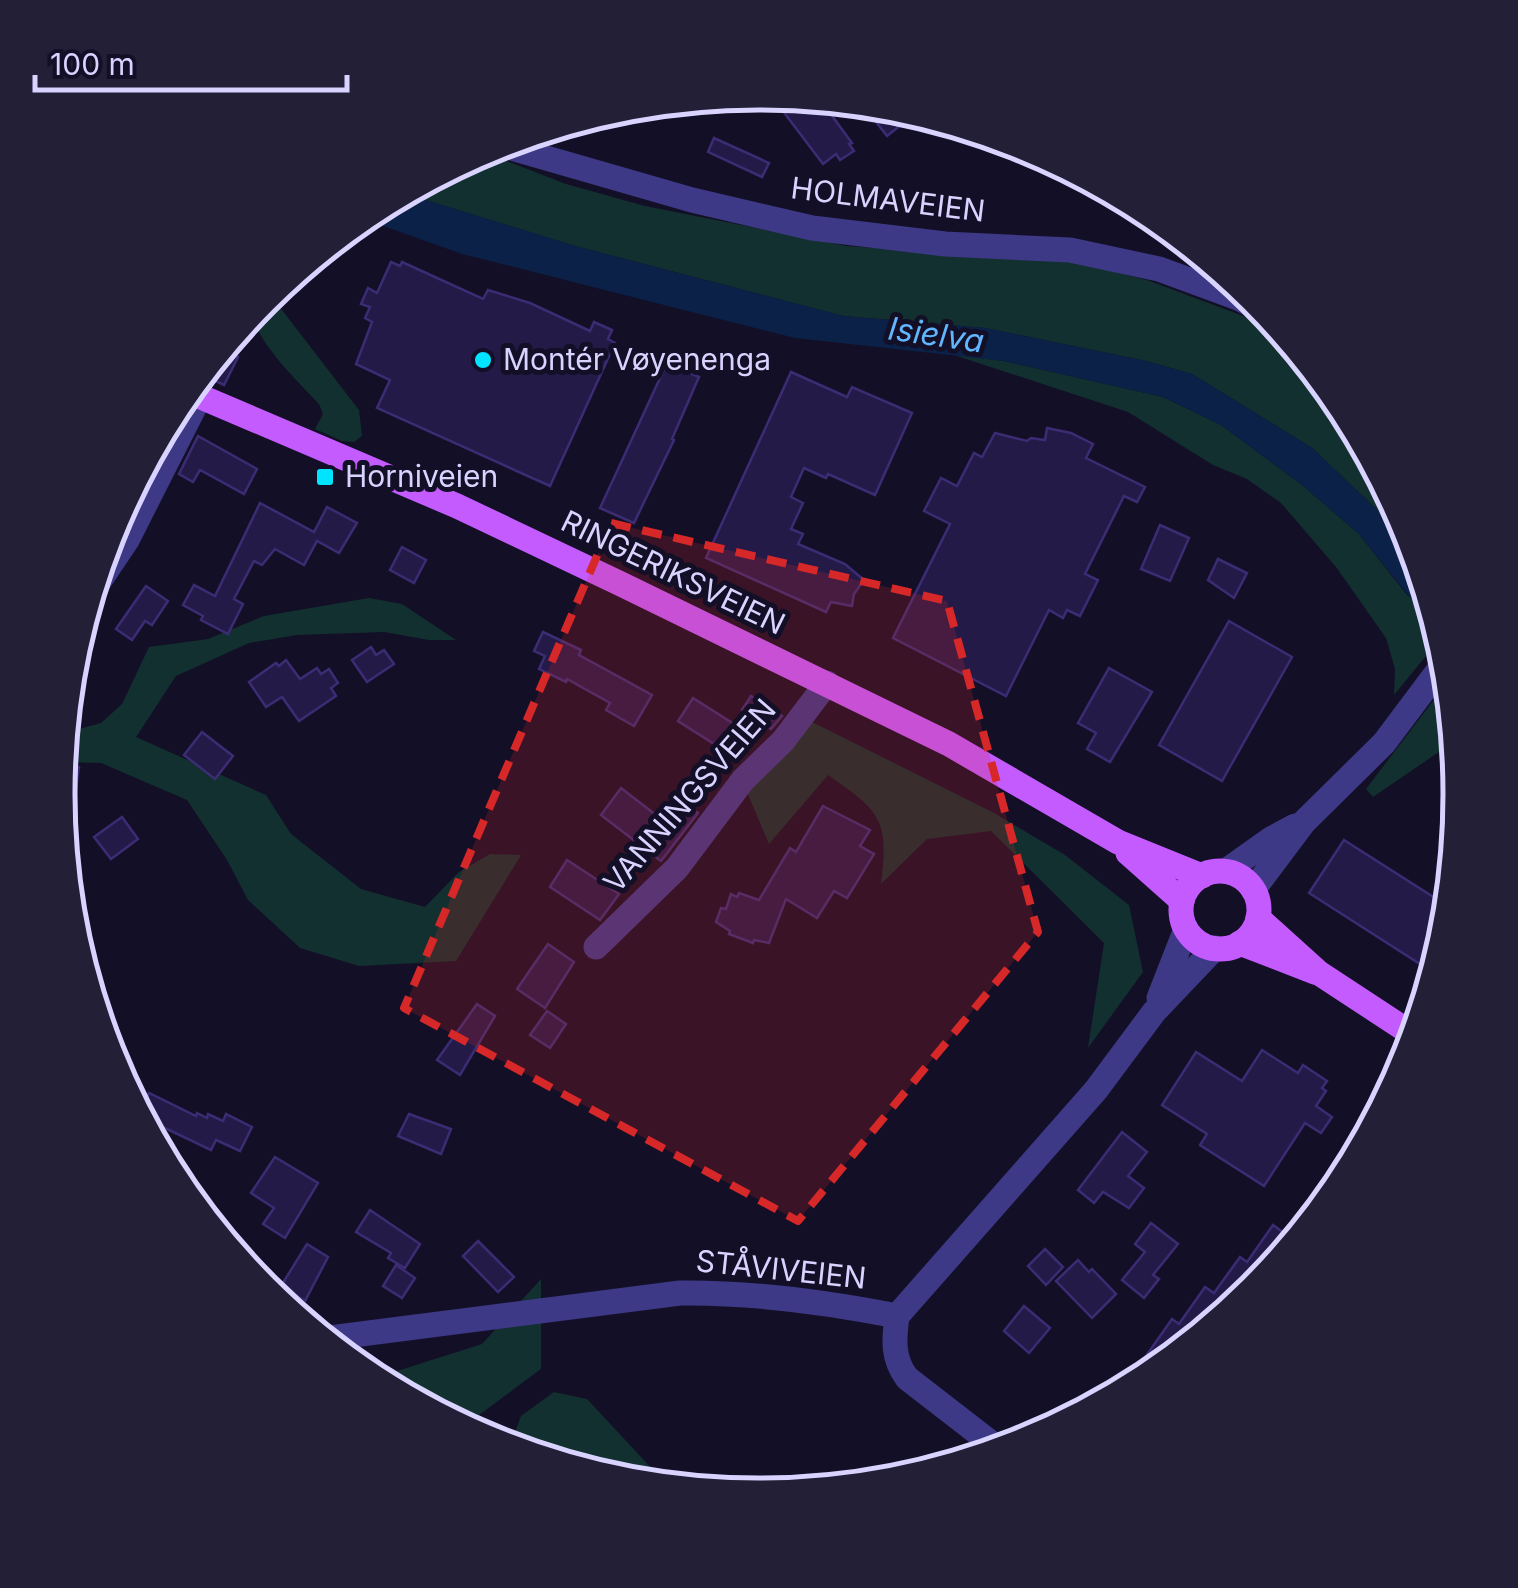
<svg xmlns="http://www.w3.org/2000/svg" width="1518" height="1588" viewBox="0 0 1518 1588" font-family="Inter,sans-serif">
<rect width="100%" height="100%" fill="#130f26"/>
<g fill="#12302f">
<polygon points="481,151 566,184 645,206 847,246 1075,262 1147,280 1246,317 1289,339 1343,405 1407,526 1412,543 1312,448 1192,374 1146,361 985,328 843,316 575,246 403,193"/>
<path d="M269 293 359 410 362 436 354 442 342 441 315 429 323 414 319 404C294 377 263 349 250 313Z"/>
<polygon points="954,355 1004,361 1163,397 1221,425 1302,485 1359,534 1407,595 1422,604 1430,615 1439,640 1394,695 1395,669 1386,638 1336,567 1281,503 1247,479 1213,465 1128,412"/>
<polygon points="369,598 402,604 456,640 429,640 384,632 297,635 249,643 176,676 136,737 266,795 291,834 361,889 425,907 459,872 490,854 521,855 456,961 359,966 300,948 248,900 227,860 187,800 101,763 61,762 64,733 101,723 122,704 149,647 208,639 264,616"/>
<polygon points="1449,680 1455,741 1373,797 1366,789"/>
<path d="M810 721 994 813 1065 855 1129 905 1143 972 1088 1048 1104 943 991 831 927 839 881 884C889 819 881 812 828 775L769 844 747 792Z"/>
<polygon points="541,1279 541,1369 463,1427 372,1379 482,1344"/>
<polygon points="554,1392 587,1399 668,1486 622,1482 509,1448 521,1416"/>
</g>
<polygon fill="#0b2148" points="403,193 575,246 843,316 985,328 1146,361 1192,374 1312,448 1412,543 1447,661 1430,615 1422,604 1408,595 1359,534 1302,485 1221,425 1163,397 1004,361 795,338 462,254 361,218"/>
<g fill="#241a47" stroke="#3b2c74" stroke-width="2.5">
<polygon points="770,94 819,98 852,143 849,144 854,151 840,160 836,154 823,164"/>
<polygon points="879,104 896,106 917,112 887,136 869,113"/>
<polygon points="714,138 769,163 762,177 708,152"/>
<polygon points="391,262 400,266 402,262 483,299 488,290 530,303 590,331 594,322 612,330 608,339 615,343 550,486 377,408 390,380 356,364 372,322 365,318 370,307 361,304 368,288 377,293"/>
<polygon points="221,349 238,357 224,385 201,374"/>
<polygon points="667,363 699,377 672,439 674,440 634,523 600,508"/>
<polygon points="791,372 847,397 852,387 912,413 875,495 828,474 826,478 804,468 791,497 803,503 791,529 803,534 798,544 845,564 864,580 854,594 852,606 831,602 826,612 706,558"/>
<polygon points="1047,428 1071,433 1093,444 1086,458 1145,487 1137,502 1124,496 1085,574 1098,580 1080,616 1067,610 1063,618 1049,610 1006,696 893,638 950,524 924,511 941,478 957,486 974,453 982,457 995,433 1027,441 1031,438 1045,440"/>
<polygon points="198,436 257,469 244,494 200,470 193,482 179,474"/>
<polygon points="260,503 314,532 327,507 357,523 339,553 317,541 304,565 275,549 262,565 254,561 234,599 243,604 228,634 201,620 203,616 183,605 194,585 215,596"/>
<polygon points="1160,525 1189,538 1170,581 1141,569"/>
<polygon points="402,547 426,560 414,583 390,570"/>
<polygon points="1218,559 1247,573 1234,598 1208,580"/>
<polygon points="146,586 168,601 152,625 145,621 132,640 116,629"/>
<polygon points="1229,621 1292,657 1222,781 1159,745"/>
<polygon points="543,632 581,650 579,655 652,695 634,726 606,710 610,703 567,679 566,682 539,669 545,656 534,651"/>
<polygon points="371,647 376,655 384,650 394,664 367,682 352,660"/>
<polygon points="286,660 300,679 317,668 321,674 329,669 338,683 331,688 336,696 299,721 282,697 266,707 249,682 276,663 279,666"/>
<polygon points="1109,668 1152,692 1110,762 1087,749 1096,733 1078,723"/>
<polygon points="751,696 782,716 771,729 742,710"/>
<polygon points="693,698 737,726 722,749 678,721"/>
<polygon points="202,732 233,756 215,779 184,755"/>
<polygon points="60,765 79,767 75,796 58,793"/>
<polygon points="621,788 669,825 685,803 698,813 661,861 601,815"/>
<polygon points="823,806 870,830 860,846 874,854 847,898 834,891 817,918 786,899 769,943 754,940 753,943 729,934 730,931 716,922 721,908 726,909 731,894 737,897 739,893 759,900 790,848 796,852"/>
<polygon points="122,817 138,839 111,859 94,837"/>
<polygon points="1344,840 1449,907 1447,931 1434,973 1309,893"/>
<polygon points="567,860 619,894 600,920 550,887"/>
<polygon points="548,944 574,962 545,1008 517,989"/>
<polygon points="477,1004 495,1016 460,1075 437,1060"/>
<polygon points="547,1011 566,1024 550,1048 530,1035"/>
<polygon points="1262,1050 1298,1073 1303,1065 1327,1081 1322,1088 1326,1091 1316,1106 1332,1117 1321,1133 1305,1123 1264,1186 1200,1145 1207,1134 1162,1105 1196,1052 1242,1081"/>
<polygon points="126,1090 146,1100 149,1093 196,1116 197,1113 207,1118 208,1114 223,1121 226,1114 252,1127 240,1151 216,1140 211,1150 165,1128 164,1131 142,1120"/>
<polygon points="409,1114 451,1129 441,1154 398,1136"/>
<polygon points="1122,1132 1147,1152 1128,1176 1144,1188 1129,1208 1103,1192 1094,1203 1078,1190"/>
<polygon points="275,1157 318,1183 285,1238 263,1224 274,1208 251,1193"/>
<polygon points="370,1210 420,1244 405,1268 388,1258 391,1253 356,1232"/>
<polygon points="1151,1223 1178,1244 1153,1275 1159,1279 1144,1298 1122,1280 1145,1252 1135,1244"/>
<polygon points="1273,1225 1295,1241 1255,1290 1148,1378 1120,1393 1172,1319 1179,1324 1205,1287 1214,1293 1240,1257 1247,1262"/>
<polygon points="478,1241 514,1277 498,1292 463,1256"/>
<polygon points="307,1244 328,1257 305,1301 281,1286"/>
<polygon points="1045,1249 1063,1267 1046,1285 1028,1266"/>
<polygon points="1078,1260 1089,1272 1092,1269 1116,1294 1092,1318 1056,1281"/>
<polygon points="396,1265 415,1278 402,1298 383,1286"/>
<polygon points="1024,1306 1050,1328 1029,1353 1004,1331"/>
</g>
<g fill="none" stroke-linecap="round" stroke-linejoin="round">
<g stroke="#3d3986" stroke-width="25">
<polyline points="498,144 692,200 812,228 945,244 1070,250 1159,269 1238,298 1269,314"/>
<polyline points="90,595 127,540 200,396"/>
<polyline points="1226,871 1271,839 1295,826"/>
<polyline points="1253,890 1304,822 1384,743 1447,659"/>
<polyline points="596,947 677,868 743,780 783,741 827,683"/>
<polyline points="1159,998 1186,929"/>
<path d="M897 1316C894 1339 892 1358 907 1378L1000 1450"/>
<path d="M322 1339 680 1293C754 1292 825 1302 897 1316L1096 1090 1154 1012 1215 948"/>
</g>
<g stroke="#c35bff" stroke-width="25">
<polyline points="187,391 457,506 621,584 949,744 1118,842 1202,876"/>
<polyline points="1128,853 1182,901"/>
<circle cx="1220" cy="910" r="39"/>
<polyline points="1258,918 1319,973 1415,1036"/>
<polyline points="1240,943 1315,972"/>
</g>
</g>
<path fill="#d62828" fill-opacity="0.2" stroke="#d62828" stroke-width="8" stroke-dasharray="20 12" stroke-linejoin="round" d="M611 523 947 601 1038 932 798 1221 404 1008Z"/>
<g fill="#00e4ff" stroke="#130f26" stroke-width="4">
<circle cx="483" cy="360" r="10"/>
<rect x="315" y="467" width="20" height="20" rx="5"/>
</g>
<g text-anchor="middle" stroke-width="10" stroke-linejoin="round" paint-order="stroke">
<g font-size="30" fill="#d9d4ff" stroke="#130f26">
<text transform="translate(888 200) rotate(7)" y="10">HOLMAVEIEN</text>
<text transform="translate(673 573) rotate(26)" y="10">RINGERIKSVEIEN</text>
<text transform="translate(690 796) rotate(-49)" y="10">VANNINGSVEIEN</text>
<text transform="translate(781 1270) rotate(6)" y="10">STÅVIVEIEN</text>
</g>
<g font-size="30" fill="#d9d4ff" stroke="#130f26" text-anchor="start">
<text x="503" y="370">Montér Vøyenenga</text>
<text x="345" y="487">Horniveien</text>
</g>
<g font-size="32" font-style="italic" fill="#62b5ff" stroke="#130f26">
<text transform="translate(936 335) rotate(8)" y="11">Isielva</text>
</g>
</g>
<path d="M0 0H1518V1588H0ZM75 794a684 684 0 1 1 1368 0a684 684 0 1 1-1368 0Z" fill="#231f37" fill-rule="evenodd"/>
<path fill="none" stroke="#d9d4ff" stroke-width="5" d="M75 794a684 684 0 1 1 1368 0a684 684 0 1 1-1368 0Z"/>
<path d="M35 75v15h312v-15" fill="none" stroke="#d9d4ff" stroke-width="5"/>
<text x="50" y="75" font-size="30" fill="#d9d4ff" stroke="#130f26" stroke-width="8" paint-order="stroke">100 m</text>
</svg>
